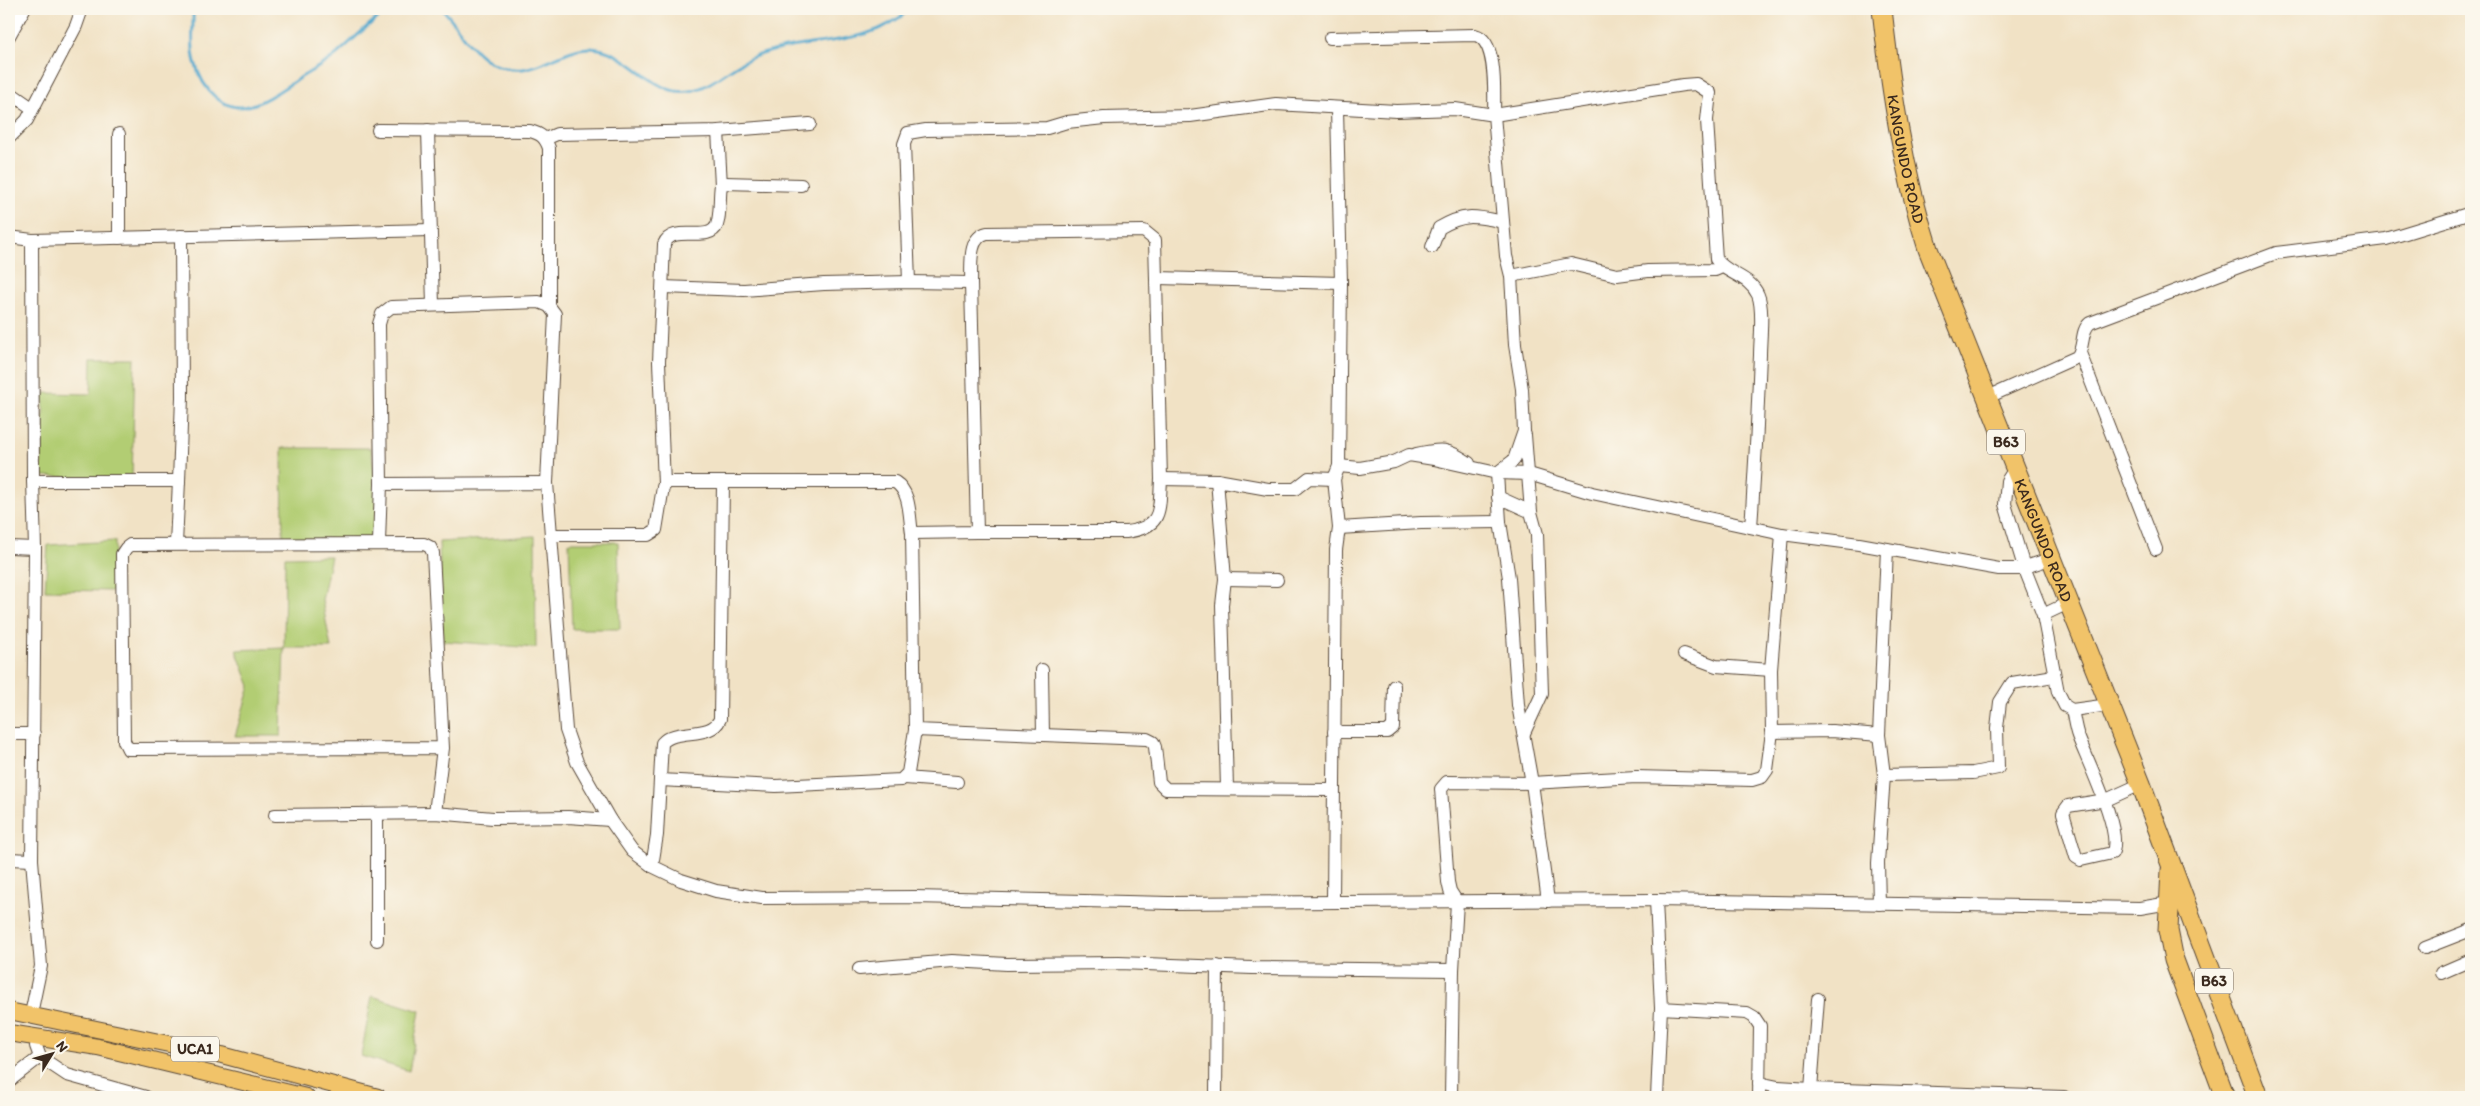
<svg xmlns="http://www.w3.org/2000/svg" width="2480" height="1106" viewBox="0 0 2480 1106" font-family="Itim,sans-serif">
<rect width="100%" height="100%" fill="#fbf7ec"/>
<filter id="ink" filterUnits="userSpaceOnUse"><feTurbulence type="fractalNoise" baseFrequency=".02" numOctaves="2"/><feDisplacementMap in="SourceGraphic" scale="10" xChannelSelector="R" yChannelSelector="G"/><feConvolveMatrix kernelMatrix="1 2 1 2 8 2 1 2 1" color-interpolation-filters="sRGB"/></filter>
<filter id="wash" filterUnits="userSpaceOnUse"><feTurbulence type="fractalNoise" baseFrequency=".0096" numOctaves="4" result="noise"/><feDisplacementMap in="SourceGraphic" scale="20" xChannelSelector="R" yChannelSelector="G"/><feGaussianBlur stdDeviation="1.12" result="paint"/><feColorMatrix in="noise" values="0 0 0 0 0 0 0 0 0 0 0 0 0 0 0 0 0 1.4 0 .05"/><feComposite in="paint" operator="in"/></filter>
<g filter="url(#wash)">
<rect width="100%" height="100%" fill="#f1e2c5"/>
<g fill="#b2cd73" stroke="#767c48">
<polygon points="92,358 135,358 132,480 41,476 44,393 91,394"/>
<polygon points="282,448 371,448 378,494 375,540 283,538"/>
<polygon points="535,536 536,648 443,641 439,542"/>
<polygon points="115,541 115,591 45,590 48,545"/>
<polygon points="569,542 618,542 620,629 572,629"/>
<polygon points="331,556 322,600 331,648 284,648 281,736 235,736 250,686 236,650 284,648 285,557"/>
<polygon points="372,996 420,1011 409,1071 361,1056"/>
</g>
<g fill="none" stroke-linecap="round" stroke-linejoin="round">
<g stroke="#51a7cd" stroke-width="3">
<path d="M193 9C194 26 190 45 195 62 202 89 224 116 255 104 270 99 285 87 298 79 311 71 325 64 337 54 355 39 372 18 394 9"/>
<path d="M442 9C459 25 469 50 490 62 531 84 555 49 588 48 624 47 647 86 675 91 704 95 720 74 743 62 796 34 863 53 910 9"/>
</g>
</g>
</g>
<g filter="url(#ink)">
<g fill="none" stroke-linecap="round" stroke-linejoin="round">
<g stroke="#564637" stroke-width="14">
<g id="minor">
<polyline points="9,36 24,9"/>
<path d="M1330 38 1475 35C1498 40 1494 96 1494 115L1683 85 1696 84 1710 93 1707 120 1716 259C1727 275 1749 275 1758 295 1764 309 1760 339 1760 355 1758 413 1755 470 1751 527"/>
<polyline points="9,92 32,108"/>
<path d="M378 130 530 131C541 134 545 137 549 148V306"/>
<polyline points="428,130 433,305"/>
<polyline points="718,131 721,185"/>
<polyline points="9,138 27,120 76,26 82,9"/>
<polyline points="545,139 557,134 718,131 810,124"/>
<polyline points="9,237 32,240 430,230"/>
<polyline points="119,238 119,134"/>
<polyline points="32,240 33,481"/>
<path d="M1432 247 1439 228C1464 213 1475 216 1503 222"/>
<polyline points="1511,276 1571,264 1617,275 1648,271 1715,270 1722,267"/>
<polyline points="1158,278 1341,283"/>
<polyline points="909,282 904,144 908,133 926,130 1047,128 1067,122 1104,118 1190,116 1276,104 1396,111 1455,109 1494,115 1506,256 1511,276 1515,345 1522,389 1524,431 1514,460 1497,473 1500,522 1509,578 1518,705 1532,783 1548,901"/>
<polyline points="663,287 744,290 824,284 909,282 971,283"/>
<polyline points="2080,353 2156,549"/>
<path d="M1988 397 2077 357C2085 347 2080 331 2090 323L2276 253 2386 239 2471 213"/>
<polyline points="1525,435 1531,512"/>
<path d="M1416 454C1442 448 1447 448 1469 463"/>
<polyline points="1339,466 1360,468 1394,462 1409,455 1434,459 1497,473 1529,474 1592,493 1782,534"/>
<polyline points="2016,467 2007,481 2005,504 2024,567 2043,615 2058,692 2065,706 2072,710 2109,705"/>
<polyline points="1161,479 1217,480 1268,489 1295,489 1309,478 1334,479 1339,466 1341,283 1337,108"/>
<polyline points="1217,480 1225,579 1222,605 1227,788"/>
<polyline points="179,481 182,397 181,236"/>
<polyline points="381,484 379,324 382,314 391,307 539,302 549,306 555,314 547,483"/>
<path d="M664 484 659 362 664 244C673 223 709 244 717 225 721 213 719 197 721 185L725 183 801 185"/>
<polyline points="1498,497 1531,512 1537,534 1542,694 1524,733"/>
<polyline points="1339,528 1421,523 1500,522"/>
<polyline points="912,533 915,730 1147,739 1153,742 1155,747 1159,782 1166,789 1333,790"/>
<path d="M551 535H648L656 530 663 487 668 482H895C911 492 909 516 912 533L977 532 971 283C972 266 967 238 987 233L1144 231 1155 240 1161 479C1159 511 1163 527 1126 532H977"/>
<polyline points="379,543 381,484 547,483 566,730 577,762 610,820 632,851 652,866 681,880 716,891 762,898 915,897 1169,903 1656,900 2140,908 2169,903"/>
<polyline points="9,547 35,548"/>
<polyline points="1225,579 1277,580"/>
<polyline points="2043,615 2070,602"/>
<polyline points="1684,654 1716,666 1771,670"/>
<polyline points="1042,670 1043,735"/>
<path d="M2072 710C2074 718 2075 728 2078 736 2086 758 2124 834 2112 853L2081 860 2076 857 2063 813 2068 806 2106 800 2141 784"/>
<polyline points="1334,732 1387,732 1393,727 1394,686"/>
<polyline points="1772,732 1832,731 1879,735 1887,549"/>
<polyline points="9,734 34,734"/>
<polyline points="1884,775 1973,773 1998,768 1997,728 2000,702 2012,683 2054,676"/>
<polyline points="905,778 957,782"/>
<polyline points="660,780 776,786 901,780 908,773 915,730"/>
<polyline points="435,813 443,748 128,749 124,741 122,554 126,548 130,545 424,544 430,547 433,553 443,748"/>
<polyline points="275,815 435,813 493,818 568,817 610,820"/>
<polyline points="377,815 377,940"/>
<polyline points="9,859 32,860"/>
<path d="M652 866 657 835 662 743C676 727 711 740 720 719L723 483"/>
<polyline points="1656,900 1661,1008 1747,1013 1754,1017 1760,1026 1759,1097"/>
<polyline points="1333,901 1336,550 1339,528 1334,479"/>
<polyline points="1879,904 1878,863 1884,775 1879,735"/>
<polyline points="2425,948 2471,930"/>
<polyline points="859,969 952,961 1007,964 1119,963 1252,968 1453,970"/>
<polyline points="2441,973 2471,960"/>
<polyline points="31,1014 41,966 32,860 35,548 33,481 179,481 176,544"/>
<polyline points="40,1037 36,1046 40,1057 67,1075 146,1097"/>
<polyline points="9,1081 40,1057"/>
<polyline points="1759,1083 1778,1087 1811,1089 2064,1097"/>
<polyline points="1811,1089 1818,999"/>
<polyline points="1216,1097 1217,966"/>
<polyline points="1451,1097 1453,970 1457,902 1450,891 1448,882 1441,789 1447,782 1532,783 1636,777 1752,780 1762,777 1767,770 1772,732 1771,670 1782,534 1859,544 1999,569 2019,569 2053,558"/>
<polyline points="1657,1097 1661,1008"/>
</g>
</g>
<g stroke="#564637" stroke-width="18">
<g id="major">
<polyline points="9,1011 222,1055 378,1097"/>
<polyline points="9,1033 98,1047 306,1097"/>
</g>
</g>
<g stroke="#564637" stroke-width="21">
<g id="highway">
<path id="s1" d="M1882 9C1891 90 1903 171 1928 249L2141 784 2258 1097"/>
<polyline points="2171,870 2168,930 2174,960 2225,1097"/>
</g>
</g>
<use href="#minor" stroke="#fff" stroke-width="12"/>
<use href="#major" stroke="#f1c369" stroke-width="16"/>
<use href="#highway" stroke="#f1c369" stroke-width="19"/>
</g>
</g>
<g text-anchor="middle" stroke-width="5" stroke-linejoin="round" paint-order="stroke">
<g fill="#fbf7ec" stroke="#75685c" stroke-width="1">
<rect x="1987" y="429.5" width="38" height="25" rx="4"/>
<rect x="2195" y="968.5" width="38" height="25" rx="4"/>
<rect x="171" y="1036.5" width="48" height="25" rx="4"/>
</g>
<g font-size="15" font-weight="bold" fill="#3b2a1e">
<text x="2006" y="447">B63</text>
<text x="2214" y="986">B63</text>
<text x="195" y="1054">UCA1</text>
</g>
<g font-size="16" fill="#3b2a1e" stroke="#fbf7ec">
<text dy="6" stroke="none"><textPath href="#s1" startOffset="152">KANGUNDO ROAD</textPath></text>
<text dy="6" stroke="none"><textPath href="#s1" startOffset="558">KANGUNDO ROAD</textPath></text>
</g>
</g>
<rect width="2480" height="1106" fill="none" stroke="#fbf7ec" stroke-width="30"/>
<g transform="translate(52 1054) rotate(53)" stroke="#fbf7ec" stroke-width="4" paint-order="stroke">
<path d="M0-4L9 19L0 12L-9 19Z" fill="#3b2a1e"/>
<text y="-8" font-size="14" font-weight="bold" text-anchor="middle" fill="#3b2a1e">N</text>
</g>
</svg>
